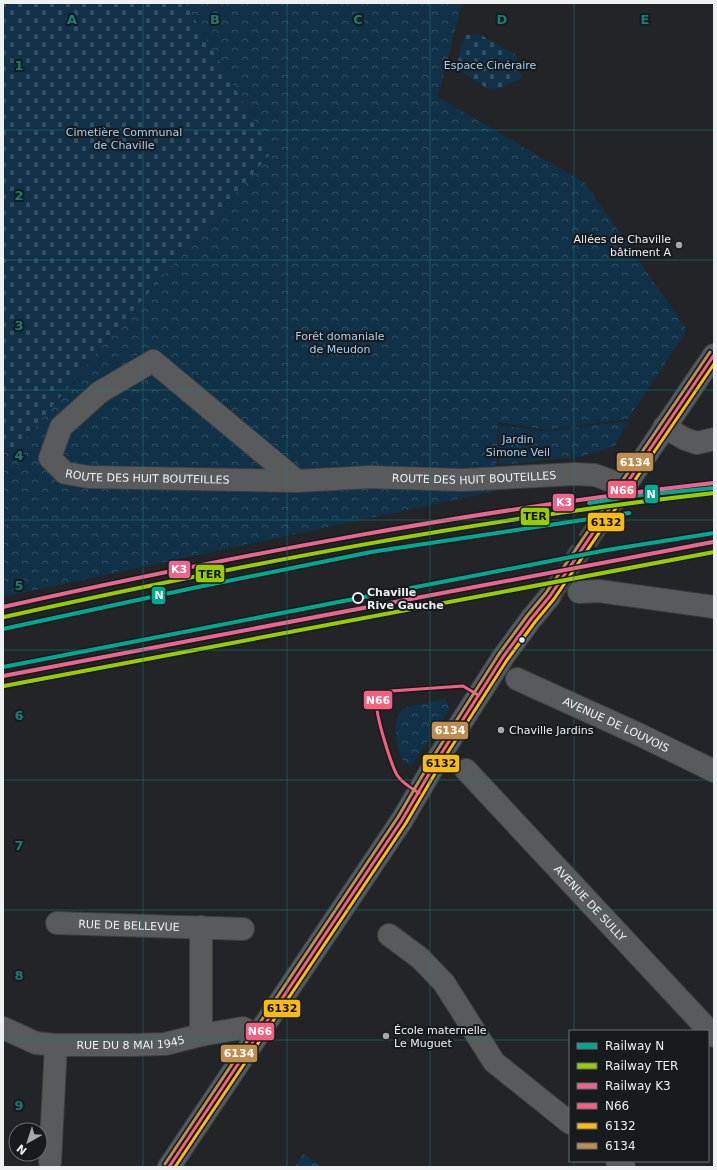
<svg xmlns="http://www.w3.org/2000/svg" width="717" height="1170" viewBox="0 0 717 1170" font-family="'DejaVu Sans',sans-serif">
<defs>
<pattern id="forest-crowns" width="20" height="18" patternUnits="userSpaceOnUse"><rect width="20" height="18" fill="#103148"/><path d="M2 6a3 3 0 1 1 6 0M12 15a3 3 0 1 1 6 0" fill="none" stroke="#334f63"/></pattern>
<pattern id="cemetery-stones" width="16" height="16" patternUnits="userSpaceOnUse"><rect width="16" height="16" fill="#103148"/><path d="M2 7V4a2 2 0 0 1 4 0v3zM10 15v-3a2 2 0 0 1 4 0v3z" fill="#334f63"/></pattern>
</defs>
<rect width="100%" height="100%" fill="#222427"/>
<g fill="url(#forest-crowns)">
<polygon points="185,3 462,3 438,97 585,183 687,330 628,419 546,430 498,422 496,491 3,597 3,450 16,450 115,331 272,152"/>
<polygon points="628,421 615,446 580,457 545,460 514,464 499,464 499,425 544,431"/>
<path d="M445 699 450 709 411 766 401 759C397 741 391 723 403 708Z"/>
<polygon points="303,1154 322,1167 295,1167"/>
</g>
<g fill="url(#cemetery-stones)">
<polygon points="3,3 185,3 272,152 115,331 16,450 3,450"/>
<polygon points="479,34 515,54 522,78 501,88 488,89 455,68 465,35"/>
</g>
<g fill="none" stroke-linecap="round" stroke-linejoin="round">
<polyline stroke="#414345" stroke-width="22" stroke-dasharray="22 11" stroke-linecap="butt" points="550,596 625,486"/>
<g stroke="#3d3f41" stroke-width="24">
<g id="minor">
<polyline points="664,427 685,439 697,443 714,439"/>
<path id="s1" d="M297 481 153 361 100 392 61 427 50 458 65 473 89 477 297 481 370 477 463 480 575 474 595 475 625 486"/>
<polyline points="579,592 599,591 714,607"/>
<path id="s2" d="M517 679 636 733 714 771"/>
<path id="s3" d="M466 770 714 1036"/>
<path id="s4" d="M57 923 243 929"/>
<polyline points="201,927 201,1035"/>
<polyline points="389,935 420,958 444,983 494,1062 570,1123"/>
<path id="s5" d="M3 1028 36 1043 56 1045H130L165 1044 201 1035 243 1028 257 1036"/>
<polyline points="617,1161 624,1167"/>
<polyline points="50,1162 56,1045"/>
</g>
</g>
<g stroke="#3d3f41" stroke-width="24">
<g id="major">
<polyline points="625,486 714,355"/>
<polyline points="169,1167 402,820 439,757 503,657 531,619 550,596"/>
</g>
</g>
<use href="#minor" stroke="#595a5c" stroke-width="22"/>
<use href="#major" stroke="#535b62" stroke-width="22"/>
<g stroke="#171b1e" stroke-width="6">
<g id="bus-1">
<path d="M419 793C411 788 402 783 397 775 391 764 375 714 377 703 377 700 380 697 381 694L391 691 463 686 478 695"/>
<polyline points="169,1167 402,820 439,757 503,657 531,619 550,596 714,355"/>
</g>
</g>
<g stroke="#171b1e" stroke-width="6">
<polyline id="bus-2" points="175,1167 406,823 443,760 507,660 535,622 554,599 714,364"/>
</g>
<g stroke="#171b1e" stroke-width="6">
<polyline id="bus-3" points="165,1164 398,817 435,754 499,654 527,616 546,593 710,352"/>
</g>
<use href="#bus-1" stroke="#f4607d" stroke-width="3"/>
<use href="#bus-2" stroke="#fabb13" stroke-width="3"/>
<use href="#bus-3" stroke="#bf8d4f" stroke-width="3"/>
<g stroke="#171b1e" stroke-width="7">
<g id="rail-1">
<polyline points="589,503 641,495 714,488"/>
<polyline points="3,629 198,587 371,552 629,513"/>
<polyline points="3,667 607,550 714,533"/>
</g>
</g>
<g stroke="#171b1e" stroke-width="7">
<g id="rail-2">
<path d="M4 617C239 565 475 520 714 493"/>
<polyline points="4,686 714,552"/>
</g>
</g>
<g stroke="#171b1e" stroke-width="7">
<g id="rail-3">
<path d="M3 607C238 555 474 510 713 483"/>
<polyline points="3,676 713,542"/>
</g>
</g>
<use href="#rail-1" stroke="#00a88f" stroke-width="4"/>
<use href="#rail-2" stroke="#9c0" stroke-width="4"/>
<use href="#rail-3" stroke="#ea668d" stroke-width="4"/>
</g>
<path fill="none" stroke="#1a7c75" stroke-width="1" stroke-opacity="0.55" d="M143 3V1167M287 3V1167M430 3V1167M574 3V1031M3 130H714M3 260H714M3 390H714M3 520H714M3 650H714M3 780H714M3 910H714M3 1040H570M708 1040H714M574 1161V1167"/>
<g fill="#a7a9ab" stroke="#171b1e" stroke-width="1.5">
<circle cx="679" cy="245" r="4"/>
<circle cx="501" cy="730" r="4"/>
<circle cx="386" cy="1036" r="4"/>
</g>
<circle fill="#171b1e" stroke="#eef0f2" stroke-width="2" cx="358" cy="598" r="5"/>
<circle fill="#eef0f2" stroke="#171b1e" stroke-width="1.5" cx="522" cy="640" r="3.5"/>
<g text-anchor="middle" stroke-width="4" stroke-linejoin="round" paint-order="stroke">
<g font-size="11" fill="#a5cdee" stroke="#171b1e">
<text x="490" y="69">Espace Cinéraire</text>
<text x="124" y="136">Cimetière Communal<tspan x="124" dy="13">de Chaville</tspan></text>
<text x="340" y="340">Forêt domaniale<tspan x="340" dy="13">de Meudon</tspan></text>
<text x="518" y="443">Jardin<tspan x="518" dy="13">Simone Veil</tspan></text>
</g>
<g font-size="11" fill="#eef0f2" stroke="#171b1e" text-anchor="start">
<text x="671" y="243" text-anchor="end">Allées de Chaville<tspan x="671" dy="13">bâtiment A</tspan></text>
<text x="509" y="734">Chaville Jardins</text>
<text x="394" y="1034">École maternelle<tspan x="394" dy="13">Le Muguet</tspan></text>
</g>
<g font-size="11" fill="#eef0f2" stroke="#171b1e">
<text dy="4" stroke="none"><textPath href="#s1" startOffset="438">ROUTE DES HUIT BOUTEILLES</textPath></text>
<text dy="4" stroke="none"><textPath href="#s1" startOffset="765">ROUTE DES HUIT BOUTEILLES</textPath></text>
<text dy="4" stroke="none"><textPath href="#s2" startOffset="109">AVENUE DE LOUVOIS</textPath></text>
<text dy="4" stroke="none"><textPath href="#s3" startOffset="182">AVENUE DE SULLY</textPath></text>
<text dy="4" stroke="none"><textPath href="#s4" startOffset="72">RUE DE BELLEVUE</textPath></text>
<text dy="4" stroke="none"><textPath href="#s5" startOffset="131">RUE DU 8 MAI 1945</textPath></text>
</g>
<g font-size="11" font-weight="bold" fill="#eef0f2" stroke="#171b1e" text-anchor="start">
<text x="367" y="596">Chaville<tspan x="367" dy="13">Rive Gauche</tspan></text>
</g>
</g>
<g font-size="13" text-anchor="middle" font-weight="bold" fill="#1a7c75" stroke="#171b1e" stroke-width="4" stroke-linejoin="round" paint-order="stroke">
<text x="72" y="24">A</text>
<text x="215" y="24">B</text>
<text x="358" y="24">C</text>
<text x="502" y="24">D</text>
<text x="645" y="24">E</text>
<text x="19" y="70">1</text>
<text x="19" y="200">2</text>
<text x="19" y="330">3</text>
<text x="19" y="460">4</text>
<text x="19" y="590">5</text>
<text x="19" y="720">6</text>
<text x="19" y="850">7</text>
<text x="19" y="980">8</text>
<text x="19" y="1110">9</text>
</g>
<g stroke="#171b1e" stroke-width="1.5">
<rect x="616" y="452" width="38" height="20" rx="4" fill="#bf8d4f"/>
<rect x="607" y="480" width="30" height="19" rx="4" fill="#f4607d"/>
<rect x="644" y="484" width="15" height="20" rx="4" fill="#00a88f"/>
<rect x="552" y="493" width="23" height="19" rx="4" fill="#ea668d"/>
<rect x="520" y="507" width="30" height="19" rx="4" fill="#9c0"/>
<rect x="587" y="512" width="38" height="20" rx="4" fill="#fabb13"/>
<rect x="168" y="560" width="23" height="19" rx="4" fill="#ea668d"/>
<rect x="195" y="564" width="30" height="19" rx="4" fill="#9c0"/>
<rect x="151" y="586" width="15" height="19" rx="4" fill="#00a88f"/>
<rect x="363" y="690" width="30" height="20" rx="4" fill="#f4607d"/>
<rect x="431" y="721" width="38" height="19" rx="4" fill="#bf8d4f"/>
<rect x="422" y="754" width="38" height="19" rx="4" fill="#fabb13"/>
<rect x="263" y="999" width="38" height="19" rx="4" fill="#fabb13"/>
<rect x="245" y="1022" width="30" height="19" rx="4" fill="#f4607d"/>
<rect x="220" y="1044" width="38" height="19" rx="4" fill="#bf8d4f"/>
</g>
<g font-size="11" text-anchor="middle" font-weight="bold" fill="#fff">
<text x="635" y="466">6134</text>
<text x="622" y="494">N66</text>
<text x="651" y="498">N</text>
<text x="564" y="506">K3</text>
<text x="179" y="573">K3</text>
<text x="159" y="599">N</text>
<text x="378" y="704">N66</text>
<text x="450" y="734">6134</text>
<text x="260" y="1035">N66</text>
<text x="239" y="1057">6134</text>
</g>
<g font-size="11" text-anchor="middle" font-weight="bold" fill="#111">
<text x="535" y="520">TER</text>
<text x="606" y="526">6132</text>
<text x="210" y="578">TER</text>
<text x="441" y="767">6132</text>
<text x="282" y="1012">6132</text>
</g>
<rect width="717" height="1170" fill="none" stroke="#eef0f2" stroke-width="8"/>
<rect x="569" y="1030" width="140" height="132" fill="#171b1e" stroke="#6d7073"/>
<rect x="577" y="1043" width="20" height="6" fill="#00a88f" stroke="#6d7073"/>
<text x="605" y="1050" font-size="12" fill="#eef0f2">Railway N</text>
<rect x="577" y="1063" width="20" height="6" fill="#99cc00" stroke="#6d7073"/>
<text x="605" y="1070" font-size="12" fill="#eef0f2">Railway TER</text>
<rect x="577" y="1083" width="20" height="6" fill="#ea668d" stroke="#6d7073"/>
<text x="605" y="1090" font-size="12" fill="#eef0f2">Railway K3</text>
<rect x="577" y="1103" width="20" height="6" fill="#f4607d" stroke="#6d7073"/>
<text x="605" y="1110" font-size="12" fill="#eef0f2">N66</text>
<rect x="577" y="1123" width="20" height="6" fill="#fabb13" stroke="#6d7073"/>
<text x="605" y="1130" font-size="12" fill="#eef0f2">6132</text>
<rect x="577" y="1143" width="20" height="6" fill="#bf8d4f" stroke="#6d7073"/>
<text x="605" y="1150" font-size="12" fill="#eef0f2">6134</text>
<g transform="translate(28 1142) rotate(219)"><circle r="19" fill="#171b1e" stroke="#6d7073"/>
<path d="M0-3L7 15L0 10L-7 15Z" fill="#a7a9ab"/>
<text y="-6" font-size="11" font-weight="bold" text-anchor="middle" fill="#eef0f2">N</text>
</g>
</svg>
